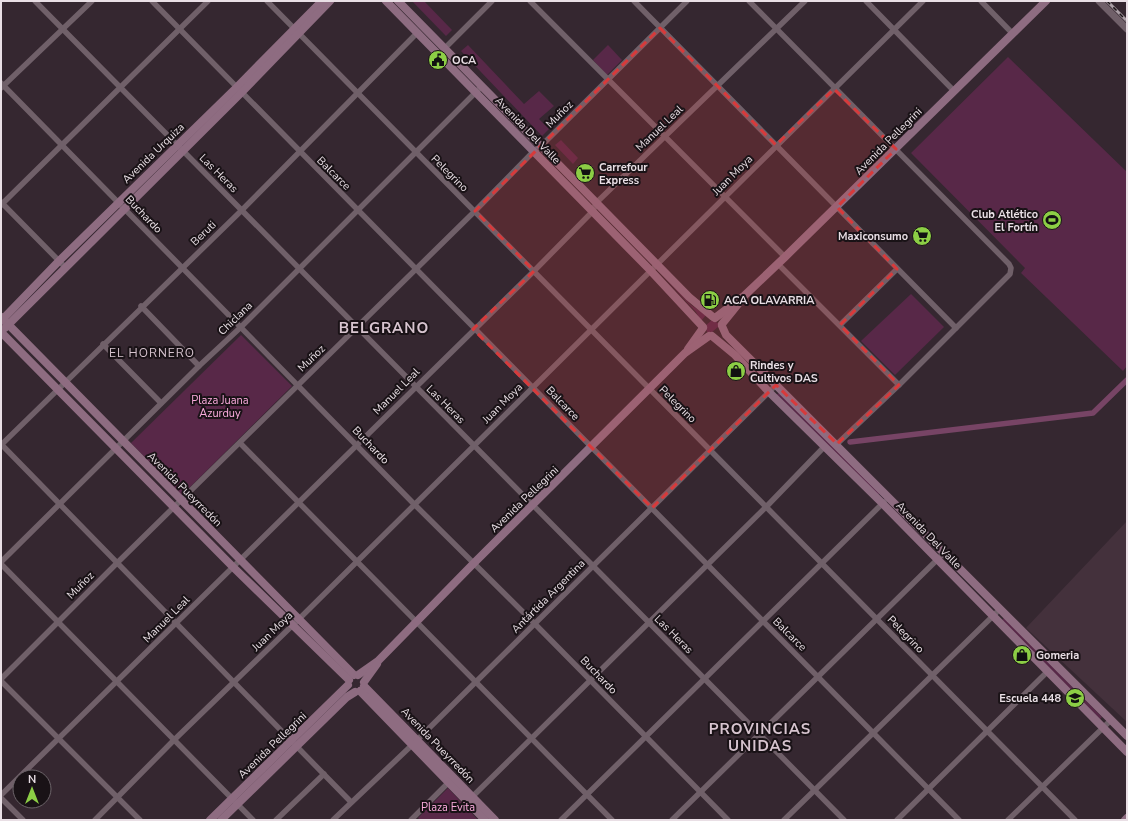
<svg xmlns="http://www.w3.org/2000/svg" width="1128" height="821" viewBox="0 0 1128 821" font-family="'Nunito Sans',sans-serif">
<rect width="100%" height="100%" fill="#352730"/>
<polygon fill="#44313c" points="1127,521 1127,722 1026,628"/>
<g fill="#582848">
<polygon points="412,1 424,1 452,30 446,36"/>
<polygon points="468,45 524,104 539,91 554,106 539,119 549,129 542,136 461,51"/>
<polygon points="608,45 622,60 607,75 593,60"/>
<polygon points="1008,57 1127,172 1127,366 1123,371 1021,273 1025,268 911,153"/>
<polygon points="561,140 578,158 573,164 555,145"/>
<polygon points="658,271 691,305 706,315 701,321 696,312"/>
<polygon points="911,294 944,327 895,375 861,341"/>
<polygon points="712,320 718,323 718,327 712,332 707,332 705,326"/>
<polygon points="241,335 292,386 182,495 131,443"/>
<polygon points="779,393 880,493 878,495 776,395"/>
<polygon points="1004,618 1102,717 1100,719 1002,620"/>
<polygon points="448,788 478,820 420,820 418,818"/>
</g>
<g fill="none" stroke-linecap="round" stroke-linejoin="round">
<polyline stroke="#774465" stroke-width="5.5" points="850,442 1093,413 1127,380"/>
<g stroke="#706069" stroke-width="5.5">
<polyline points="35,1 844,820"/>
<polyline points="152,1 959,820"/>
<polyline points="267,1 1075,820"/>
<polyline points="530,1 785,257"/>
<polyline points="634,1 956,328"/>
<polyline points="749,1 1009,264 1011,268 1010,274 899,385 837,444"/>
<polyline points="866,1 954,91"/>
<polyline points="981,1 1013,34"/>
<polyline points="445,48 492,1"/>
<polyline points="1,83 414,504 534,623 728,820"/>
<polyline points="1,88 92,1"/>
<polyline points="1,202 64,266"/>
<polyline points="1,205 208,1"/>
<polyline points="778,264 899,385"/>
<polyline points="141,306 199,366"/>
<polyline points="840,325 897,269"/>
<polyline points="103,344 161,403"/>
<polyline points="240,443 612,820"/>
<polyline points="1,444 351,802"/>
<polyline points="1,445 242,210 417,33"/>
<polyline points="1,562 199,366 241,327 482,86"/>
<polyline points="1,564 253,820"/>
<polyline points="1,679 116,564 475,211 533,152 541,146 687,1"/>
<polyline points="1,681 140,820"/>
<polyline points="1,795 534,271 593,211 596,203 805,1"/>
<polyline points="1,798 23,820"/>
<polyline points="470,799 767,506 824,447"/>
<polyline points="95,820 173,741 299,619 923,1"/>
<polyline points="276,820 324,774"/>
<polyline points="333,820 411,746 776,385"/>
<polyline points="411,820 448,783"/>
<polyline points="561,820 884,502"/>
<polyline points="672,820 945,552"/>
<polyline points="784,820 996,613"/>
<polyline points="897,820 1047,672"/>
<polyline points="1008,820 1111,720"/>
</g>
<polyline stroke="#706069" stroke-width="7" points="1099,1 1127,29"/>
<g stroke="#8e6c81" stroke-width="8">
<polyline points="386,1 650,270 703,327"/>
<polyline points="398,1 689,297 713,317"/>
<polyline points="1,317 354,675"/>
<polyline points="715,318 744,296 785,257 1046,1"/>
<polyline points="1,321 58,262 236,88 322,1"/>
<polyline points="722,324 739,303"/>
<polyline points="722,326 726,335 1127,736"/>
<polyline points="5,328 241,93 330,1"/>
<polyline points="1,332 233,567 349,680"/>
<polyline points="712,336 735,355 769,392 882,503 1127,752"/>
<polyline points="688,349 703,328"/>
<polyline points="358,675 378,661 473,564 685,353 709,336"/>
<polyline points="364,682 377,664"/>
<polyline points="364,686 495,820"/>
<polyline points="360,691 485,820"/>
<polyline points="210,820 348,685"/>
<polyline points="221,820 347,697 355,692"/>
<polyline points="1125,820 1127,818"/>
</g>
<g stroke="#ab9fa6" stroke-width="3">
<polyline id="rail" points="1107,1 1127,21"/>
</g>
<use href="#rail" stroke="#191216" stroke-width="1.5" stroke-dasharray="4.5" stroke-linecap="butt"/>
</g>
<path fill="#d83a3b" fill-opacity="0.2" stroke="#d83a3b" stroke-width="3" stroke-dasharray="8 5" stroke-linejoin="round" d="M660 28 776 145 834 89 896 149 837 207 897 269 840 325 899 385 837 444 776 385 652 508 473 329 534 271 475 211Z"/>
<defs>
<g id="civic-disc" transform="scale(1)"><circle r="9.5" fill="#8cce45" stroke="#191216"/><path d="M-.6-6.5H3V-4.5H.6V-3L4-1V1h2V6H-6V1h2V-1L-.6-3ZM-1.2 2.5V6h2.4V2.5Z" fill="#111"/></g>
<g id="supermarket-disc" transform="scale(1)"><circle r="9.5" fill="#8cce45" stroke="#191216"/><path d="M-6-5.5h2.5l.6 2H6L4.5 2H-2.5L-4.4-4H-6ZM-1.5 3.2a1.3 1.3 0 1 0 .1 0ZM3 3.2a1.3 1.3 0 1 0 .1 0Z" fill="#111"/></g>
<g id="stadium-disc" transform="scale(1)"><circle r="9.5" fill="#8cce45" stroke="#191216"/><path d="M0-5a6.5 5 0 1 0 0 10a6.5 5 0 1 0 0-10ZM-3.5-1.8h7v3.6h-7Z" fill="#111"/></g>
<g id="fuel-disc" transform="scale(1)"><circle r="9.5" fill="#8cce45" stroke="#191216"/><path d="M-5.5-6h7V0h2V4h1.3V-2.5L3-4.5l.8-.8L6-3V5H2.5V1h-1V6h-7ZM-4.2-4.7v3.2H.2V-4.7Z" fill="#111"/></g>
<g id="shop-disc" transform="scale(1)"><circle r="9.5" fill="#8cce45" stroke="#191216"/><path d="M-5-2.5h2.3a2.7 3.5 0 0 1 5.4 0H5L5.5 6h-11ZM-1.5-2.5h3a1.5 2.3 0 0 0-3 0Z" fill="#111"/></g>
<g id="school-disc" transform="scale(1)"><circle r="9.5" fill="#8cce45" stroke="#191216"/><path d="M0-5L7-2L0 1L-7-2ZM-4 1L0 2.5L4 1V4Q0 6-4 4Z" fill="#111"/></g>
</defs>
<g fill-rule="evenodd">
<use href="#civic-disc" x="438" y="60"/>
<use href="#supermarket-disc" x="585" y="173"/>
<use href="#stadium-disc" x="1052" y="220"/>
<use href="#supermarket-disc" x="922" y="236"/>
<use href="#fuel-disc" x="710" y="300"/>
<use href="#shop-disc" x="736" y="371"/>
<use href="#shop-disc" x="1022" y="655"/>
<use href="#school-disc" x="1075" y="698"/>
</g>
<g text-anchor="middle" stroke-width="4" stroke-linejoin="round" paint-order="stroke">
<g font-size="11" font-weight="bold" fill="#e9dfe5" stroke="#191216" text-anchor="start">
<text x="452" y="64">OCA</text>
<text x="599" y="171">Carrefour<tspan x="599" dy="13">Express</tspan></text>
<text x="1038" y="218" text-anchor="end">Club Atlético<tspan x="1038" dy="13">El Fortín</tspan></text>
<text x="908" y="240" text-anchor="end">Maxiconsumo</text>
<text x="724" y="304">ACA OLAVARRIA</text>
<text x="750" y="369">Rindes y<tspan x="750" dy="13">Cultivos DAS</tspan></text>
<text x="1036" y="659">Gomeria</text>
<text x="1061" y="702" text-anchor="end">Escuela 448</text>
</g>
<g font-size="11" fill="#e9dfe5" stroke="#191216">
<text transform="translate(559 114) rotate(-45)" y="4">Muñoz</text>
<text transform="translate(659 128) rotate(-44)" y="4">Manuel Leal</text>
<text transform="translate(528 130) rotate(46)" y="4">Avenida Del Valle</text>
<text transform="translate(888 141) rotate(-45)" y="4">Avenida Pellegrini</text>
<text transform="translate(153 153) rotate(-44)" y="4">Avenida Urquiza</text>
<text transform="translate(219 173) rotate(45)" y="4">Las Heras</text>
<text transform="translate(334 173) rotate(45)" y="4">Balcarce</text>
<text transform="translate(450 173) rotate(45)" y="4">Pelegrino</text>
<text transform="translate(732 175) rotate(-45)" y="4">Juan Moya</text>
<text transform="translate(144 214) rotate(46)" y="4">Buchardo</text>
<text transform="translate(203 233) rotate(-44)" y="4">Beruti</text>
<text transform="translate(235 318) rotate(-44)" y="4">Chiclana</text>
<text transform="translate(311 358) rotate(-44)" y="4">Muñoz</text>
<text transform="translate(396 391) rotate(-45)" y="4">Manuel Leal</text>
<text transform="translate(502 403) rotate(-45)" y="4">Juan Moya</text>
<text transform="translate(563 403) rotate(46)" y="4">Balcarce</text>
<text transform="translate(446 404) rotate(45)" y="4">Las Heras</text>
<text transform="translate(678 404) rotate(45)" y="4">Pelegrino</text>
<text transform="translate(371 445) rotate(46)" y="4">Buchardo</text>
<text transform="translate(185 489) rotate(45)" y="4">Avenida Pueyrredón</text>
<text transform="translate(524 499) rotate(-44)" y="4">Avenida Pellegrini</text>
<text transform="translate(929 535) rotate(46)" y="4">Avenida Del Valle</text>
<text transform="translate(80 585) rotate(-45)" y="4">Muñoz</text>
<text transform="translate(548 596) rotate(-45)" y="4">Antártida Argentina</text>
<text transform="translate(166 619) rotate(-45)" y="4">Manuel Leal</text>
<text transform="translate(272 631) rotate(-44)" y="4">Juan Moya</text>
<text transform="translate(674 634) rotate(45)" y="4">Las Heras</text>
<text transform="translate(790 634) rotate(45)" y="4">Balcarce</text>
<text transform="translate(906 634) rotate(46)" y="4">Pelegrino</text>
<text transform="translate(599 675) rotate(46)" y="4">Buchardo</text>
<text transform="translate(272 745) rotate(-44)" y="4">Avenida Pellegrini</text>
<text transform="translate(438 745) rotate(46)" y="4">Avenida Pueyrredón</text>
</g>
<g font-size="11" fill="#fbabdd" stroke="#191216">
<text x="220" y="404">Plaza Juana<tspan x="220" dy="13">Azurduy</tspan></text>
<text x="448" y="811">Plaza Evita</text>
</g>
<g font-size="12" letter-spacing="1" fill="#d7c4cf" stroke="#191216">
<text x="152" y="357">EL HORNERO</text>
</g>
<g font-size="15" font-weight="bold" letter-spacing="1" fill="#d7c4cf" stroke="#191216">
<text x="384" y="333">BELGRANO</text>
<text x="760" y="734">PROVINCIAS<tspan x="760" dy="17">UNIDAS</tspan></text>
</g>
</g>
<rect width="1128" height="821" fill="none" stroke="#e9dfe5" stroke-width="4"/>
<g transform="translate(32 789)"><circle r="19" fill="#191216" stroke="#6c6469"/>
<path d="M0-3L7 15L0 10L-7 15Z" fill="#8cce45"/>
<text y="-6" font-size="11" font-weight="bold" text-anchor="middle" fill="#e9dfe5">N</text>
</g>
</svg>
